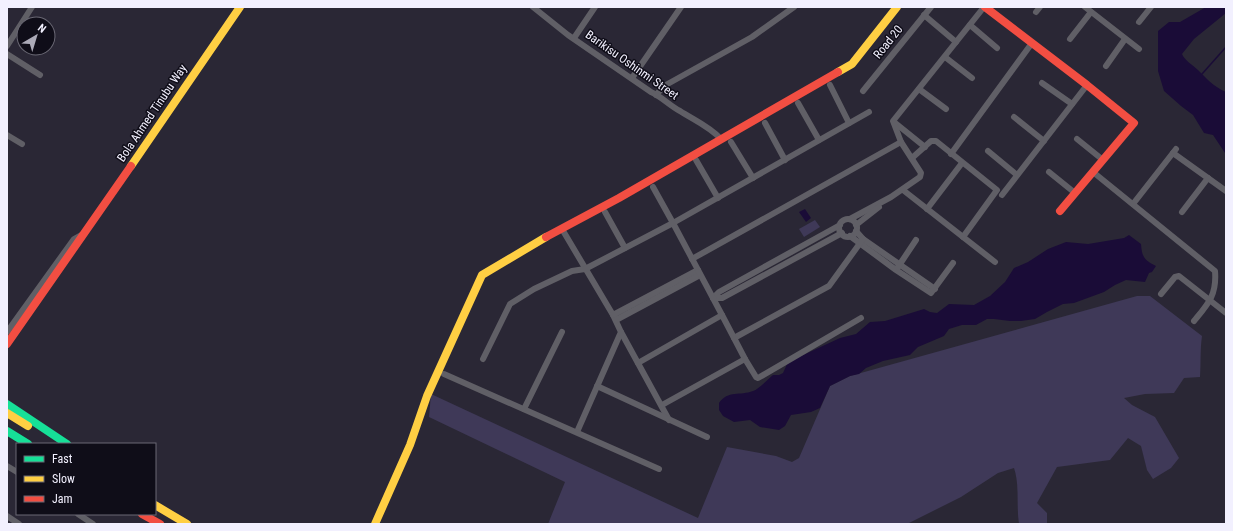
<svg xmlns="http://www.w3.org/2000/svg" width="1233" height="531" viewBox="0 0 1233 531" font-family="'Roboto Condensed',sans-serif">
<rect width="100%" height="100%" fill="#2a2735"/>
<g fill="#3f3958">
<polygon points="815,220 820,227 804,237 799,229"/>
<path d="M1137 296H1150L1202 336C1200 350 1201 363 1200 377L1184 378 1174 393 1145 394 1124 398 1132 405 1155 417 1179 458 1171 468 1153 479 1147 470 1141 446 1128 438 1110 460 1057 467 1037 503 1047 513V524H1019C1016 505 1020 486 1014 468L998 473 961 497 907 524H548L565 482 429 417 431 394 698 518 727 447 776 456 792 462 799 458 830 386 850 376Z"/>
</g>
<g fill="#1a0c37">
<path d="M1206 7H1226V13L1194 39 1182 54C1185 61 1192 64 1198 70 1206 78 1214 87 1226 92V153H1225L1213 135 1204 133 1193 115 1181 106 1164 91 1158 71V31L1169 22H1180Z"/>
<polygon points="805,209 811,218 806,222 799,212"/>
<path d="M1129 235 1141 244C1142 257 1144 260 1156 266L1152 272 1149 273 1145 282 1126 280 1115 285 1104 292 1074 303 1063 304 1047 312 1035 319 1021 321H1010L994 319H987L976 325H962L949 329 944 336 918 347 910 355 883 361 866 368 859 374 850 376 830 386 820 408 811 412 791 415 785 426 779 430 760 427 750 420 734 422 723 416 719 410V403C728 390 740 396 753 391 759 389 768 379 773 375H779L783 373 788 362 840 338 856 334 870 322 885 321 924 309 930 312 937 313 949 304 974 305 990 296 1005 282 1014 268 1028 262 1048 249 1066 242 1088 244 1124 238Z"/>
</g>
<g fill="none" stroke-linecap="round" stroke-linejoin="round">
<polyline stroke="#1a0c37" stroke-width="1.5" points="1202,74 1226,47"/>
<g stroke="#605f66" stroke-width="6">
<path d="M533 7 568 35 651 92C662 97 669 105 680 111 694 120 709 126 721 139"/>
<polyline points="1085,7 1139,49"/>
<polyline points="1036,12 1040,7"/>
<polyline points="924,15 956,42"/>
<polyline points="1139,22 1151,7"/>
<polyline points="970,25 997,48"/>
<polyline points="574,38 595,7"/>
<polyline points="1070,39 1091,12"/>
<polyline points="7,46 32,7"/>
<polyline points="7,54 40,75"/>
<polyline points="945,57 972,78"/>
<polyline points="1106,66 1125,39"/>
<polyline points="632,78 681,7"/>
<polyline points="1042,83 1072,104"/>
<polyline points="830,85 849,123"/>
<polyline points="919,89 946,109"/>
<polyline points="863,91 931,7"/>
<polyline points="656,95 664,86 752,37 794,7"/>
<polyline points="798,103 819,140"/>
<polyline points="1014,117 1044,141"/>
<polyline points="894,122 925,147"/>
<polyline points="765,123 785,160"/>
<polyline points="7,135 22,144"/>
<polyline points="1077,139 1103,160"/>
<polyline points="731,142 753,178"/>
<polyline points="988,151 1017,175"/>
<polyline points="1173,153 1226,191"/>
<polyline points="951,154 1032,43"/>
<polyline points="912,158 931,141 936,141 997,190 963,237"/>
<polyline points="696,160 718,198"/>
<polyline points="1049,172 1075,193"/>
<path d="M1093 172 1215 271C1217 295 1208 304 1194 321"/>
<polyline points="653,187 673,223 869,112"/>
<polyline points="903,190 995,262"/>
<polyline points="1002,195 1087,85"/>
<polyline points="1133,204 1176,149"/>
<polyline points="927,209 962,163"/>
<polyline points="605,212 625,248"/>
<polyline points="1182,212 1208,178"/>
<polyline points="850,219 891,197 920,177 921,173 901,142"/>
<circle cx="848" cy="228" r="9"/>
<polyline points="856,225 879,207"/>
<polyline points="562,229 613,315 621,332 577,432"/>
<polyline points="856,231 863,239 935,289"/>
<polyline points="850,236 896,270 931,293 953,263"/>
<polyline points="692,259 901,142 893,121 984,7"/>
<polyline points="898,267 916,240"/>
<polyline points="1161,294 1175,277 1179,276 1226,313"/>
<polyline points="713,298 719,292 840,225"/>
<polyline points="713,298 722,298 842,233"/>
<polyline points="613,315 698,270"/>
<polyline points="616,320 700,275"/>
<polyline points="7,332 74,239 83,234"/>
<polyline points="621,332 669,420"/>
<polyline points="734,338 829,286 863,239"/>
<polyline points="483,359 510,304 534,289 572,271 585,269 673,223 722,315"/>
<polyline points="638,363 722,315 745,359 756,377 758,378 861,318"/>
<polyline points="444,374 659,469"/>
<polyline points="597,386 707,437"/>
<polyline points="662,405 745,359"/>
<polyline points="524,409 562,332"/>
<polyline points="7,466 17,472"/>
<polyline points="78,514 93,524"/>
<polyline points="7,516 19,524"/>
</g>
<g stroke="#16e098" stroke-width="8">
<polyline points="7,404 67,444"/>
<polyline points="7,431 28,444"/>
</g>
<g stroke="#ffcf43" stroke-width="8">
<polyline points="838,72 852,64 897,7"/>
<polyline points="131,166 240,7"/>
<polyline points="7,413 28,426"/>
<polyline points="155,505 187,524"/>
<polyline points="375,524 410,445 427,396 482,275 546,237"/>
</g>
<g stroke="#f24e42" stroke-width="8">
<polyline points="985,7 1087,85 1134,123 1060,211"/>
<polyline points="546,237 619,198 838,72"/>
<polyline points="7,344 131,166"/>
<polyline points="142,514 160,524"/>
</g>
</g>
<g text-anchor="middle" stroke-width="3" stroke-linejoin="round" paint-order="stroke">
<g font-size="12" fill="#f2f0fe" stroke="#0f0d18">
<text transform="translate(888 42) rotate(-51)" y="4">Road 20</text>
<text transform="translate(632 65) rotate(35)" y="4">Barikisu Oshinmi Street</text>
<text transform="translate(152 113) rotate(-56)" y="4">Bola Ahmed Tinubu Way</text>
</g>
</g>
<rect width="1233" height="531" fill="none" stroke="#f2f0fe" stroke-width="16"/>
<rect x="16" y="443" width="140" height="72" fill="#0f0d18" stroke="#6a6874"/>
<rect x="24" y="456" width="20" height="6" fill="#16e098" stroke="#6a6874"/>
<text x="52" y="463" font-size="12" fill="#f2f0fe">Fast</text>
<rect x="24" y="476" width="20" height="6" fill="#ffcf43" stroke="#6a6874"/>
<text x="52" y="483" font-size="12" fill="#f2f0fe">Slow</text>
<rect x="24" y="496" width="20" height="6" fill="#f24e42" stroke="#6a6874"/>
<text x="52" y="503" font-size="12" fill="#f2f0fe">Jam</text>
<g transform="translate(36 36) rotate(38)"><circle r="19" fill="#0f0d18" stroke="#6a6874"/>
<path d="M0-3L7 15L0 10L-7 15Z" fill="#acaab8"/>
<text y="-6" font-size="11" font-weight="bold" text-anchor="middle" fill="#f2f0fe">N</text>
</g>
</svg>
